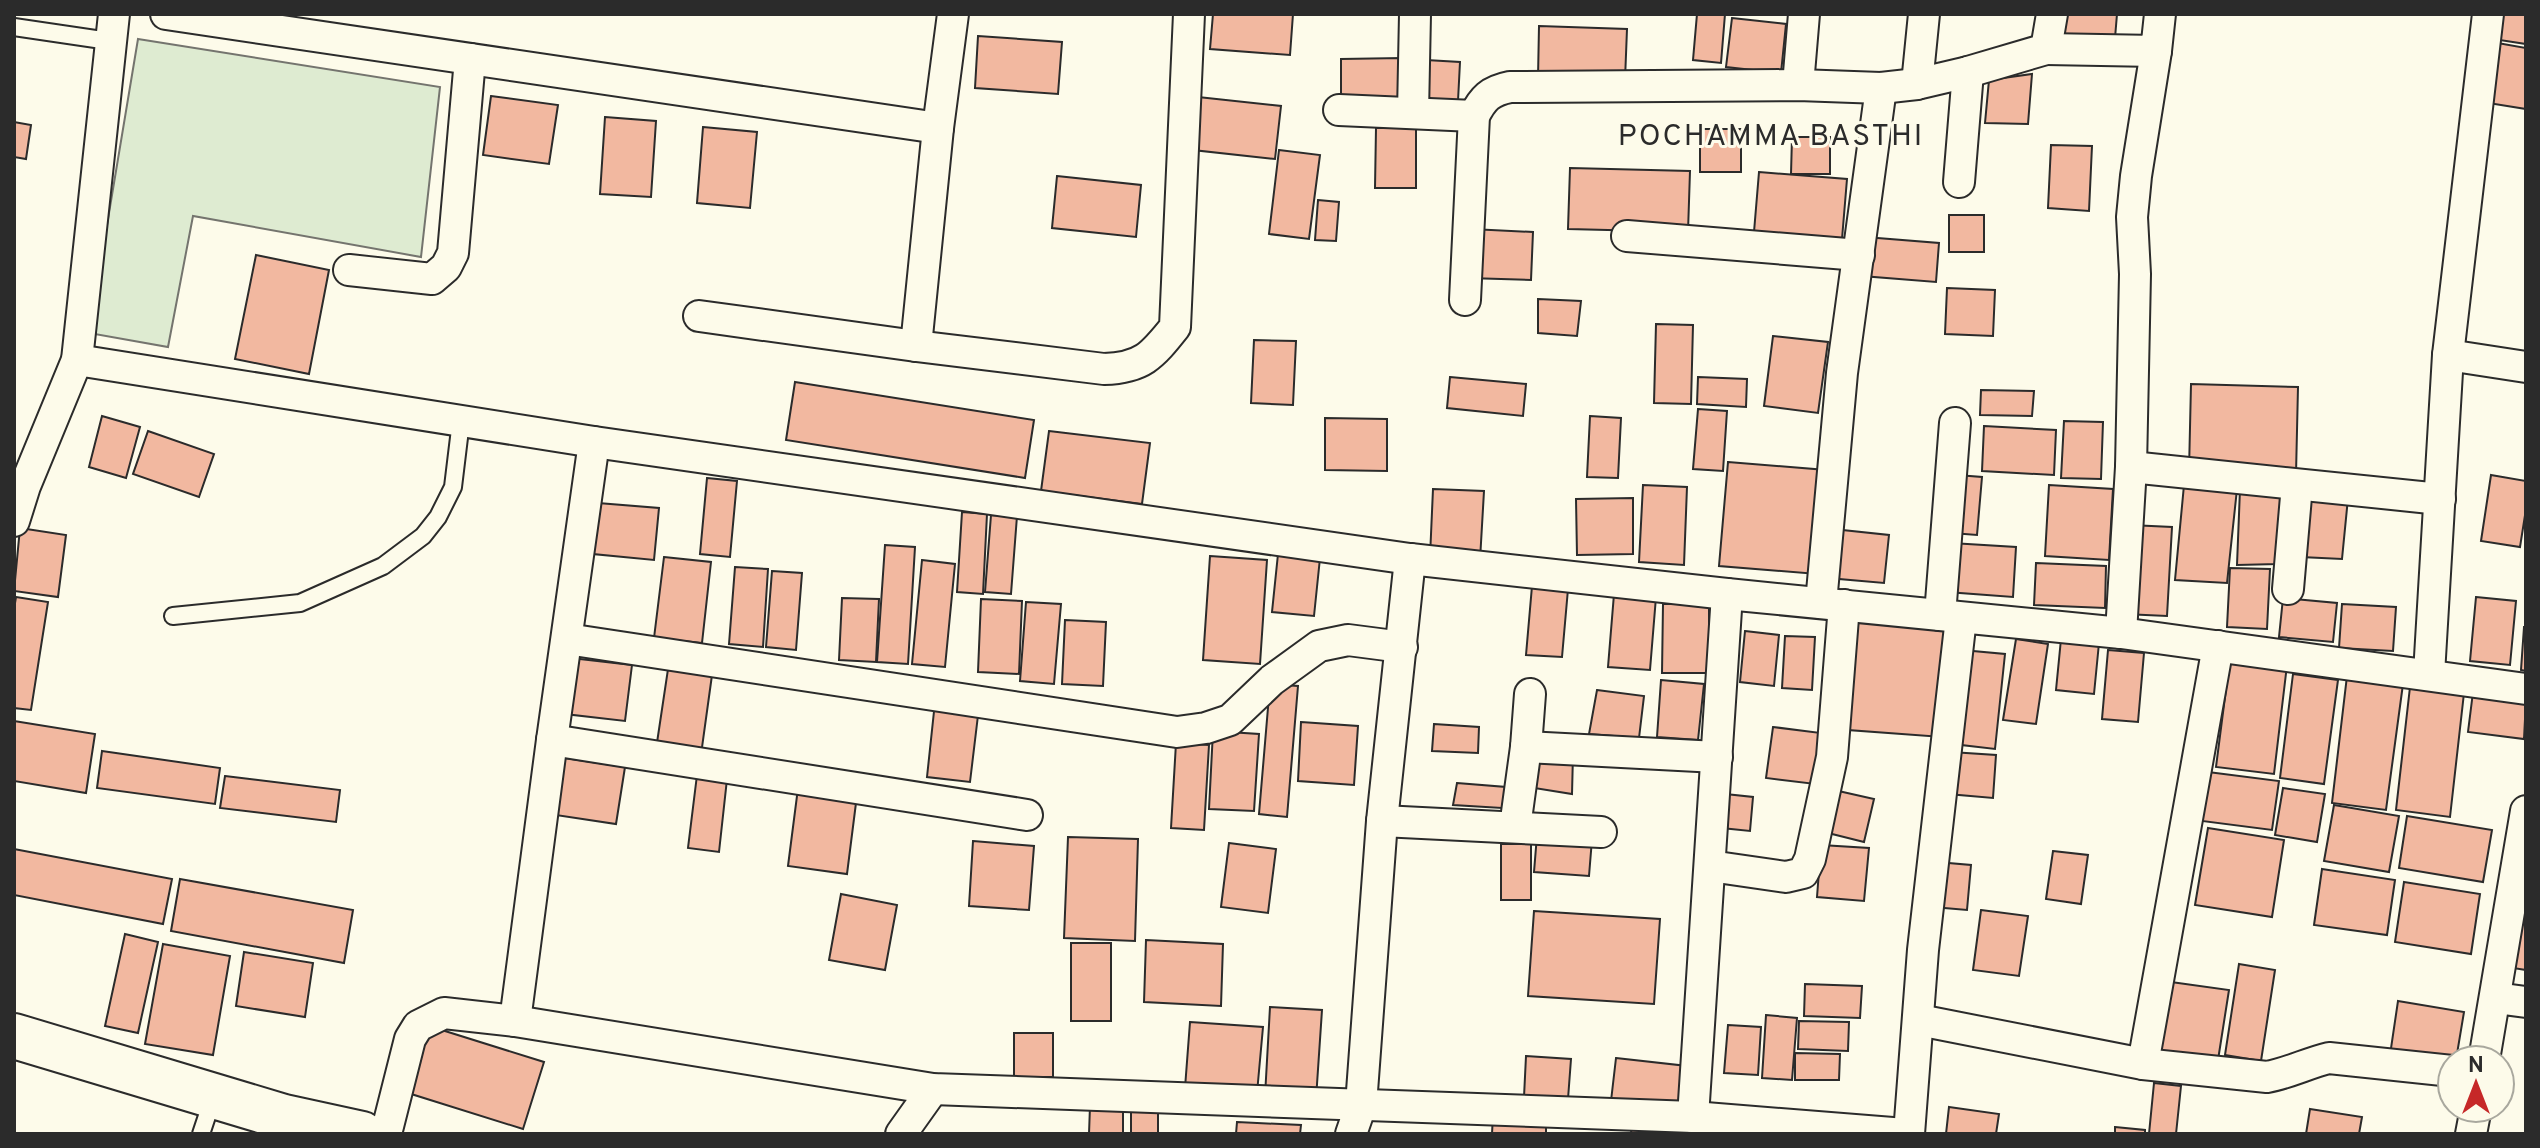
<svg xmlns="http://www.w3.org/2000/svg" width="2540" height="1148" viewBox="0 0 2540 1148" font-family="Overpass,sans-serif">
<rect width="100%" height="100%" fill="#fdfbea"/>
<polygon fill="#deebd1" stroke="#74746e" stroke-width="2" points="138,39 440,87 421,257 193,216 168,347 89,333"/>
<g fill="#f2b8a0" stroke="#2b2b2b" stroke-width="2">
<polygon points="1213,14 1293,14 1290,55 1210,49"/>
<polygon points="1697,14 1725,14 1721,63 1693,60"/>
<polygon points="2060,14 2117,14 2115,38 2058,34"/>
<polygon points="2497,14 2526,14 2526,44 2493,39"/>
<polygon points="1732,18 1786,24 1781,73 1726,67"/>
<polygon points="1539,26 1627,29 1625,80 1538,78"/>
<polygon points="978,36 1062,42 1058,94 975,88"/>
<polygon points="2492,42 2526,48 2526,109 2482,102"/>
<polygon points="1402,58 1402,99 1341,100 1341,59"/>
<polygon points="1426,60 1460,62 1458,101 1424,99"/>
<polygon points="2032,74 2028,124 1985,123 1989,80"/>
<polygon points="491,96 558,105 549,164 483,155"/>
<polygon points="1198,97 1281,106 1275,159 1193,150"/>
<polygon points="605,117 656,121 651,197 600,194"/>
<polygon points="14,122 31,125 26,159 14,157"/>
<polygon points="703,127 757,132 750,208 697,203"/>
<polygon points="1376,128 1416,128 1416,188 1375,188"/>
<rect x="1700" y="129" width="41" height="43"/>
<polygon points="1792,137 1830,137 1830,174 1791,174"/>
<polygon points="2051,145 2092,146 2089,211 2048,208"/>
<polygon points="1279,150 1320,155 1309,239 1269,234"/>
<polygon points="1570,168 1690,171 1688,232 1568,229"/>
<polygon points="1759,172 1847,179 1841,251 1753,244"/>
<polygon points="1057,176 1141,185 1136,237 1052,228"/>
<polygon points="1318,200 1339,202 1336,241 1315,240"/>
<rect x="1949" y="215" width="35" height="37"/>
<polygon points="1471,229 1533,232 1531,280 1468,278"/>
<polygon points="1865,237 1939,243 1936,282 1862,276"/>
<polygon points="256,255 329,270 309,374 235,359"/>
<polygon points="1947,288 1995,290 1993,336 1945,334"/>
<polygon points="1538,299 1581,301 1577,336 1538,333"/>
<polygon points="1656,324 1693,325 1691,404 1654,403"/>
<polygon points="1773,336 1828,342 1818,413 1764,406"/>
<polygon points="1254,340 1296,341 1293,405 1251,403"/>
<polygon points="1450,377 1526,384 1523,416 1447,408"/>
<polygon points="1698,377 1747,379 1746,407 1697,404"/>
<polygon points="795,382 1034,420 1025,478 786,440"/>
<polygon points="2191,384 2298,387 2296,474 2189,471"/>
<polygon points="1981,390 2034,391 2032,416 1980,415"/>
<polygon points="1698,409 1727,411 1723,471 1693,469"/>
<polygon points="102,416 140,427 126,478 89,467"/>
<polygon points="1590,416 1621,418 1618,478 1587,477"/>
<polygon points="1325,418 1387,419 1387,471 1325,470"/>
<polygon points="2064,421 2103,422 2101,479 2061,478"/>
<polygon points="1984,426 2056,430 2054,475 1982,471"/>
<polygon points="148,431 214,454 199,497 133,474"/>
<polygon points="1049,431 1150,443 1142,504 1041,491"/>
<polygon points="1728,462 1826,470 1817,574 1719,566"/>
<polygon points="1957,475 1982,477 1977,535 1952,533"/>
<polygon points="2491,475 2526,481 2526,509 2520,547 2481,541"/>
<polygon points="707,478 737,481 730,557 700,554"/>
<polygon points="1643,485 1687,487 1684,565 1639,562"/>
<polygon points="2049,485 2113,489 2109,560 2045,556"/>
<polygon points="2184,485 2237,489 2227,583 2175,580"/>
<polygon points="1433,489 1484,491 1480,560 1430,557"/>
<polygon points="2240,489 2285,493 2278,564 2237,565"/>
<polygon points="2304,494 2348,498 2342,559 2301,557"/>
<polygon points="1633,498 1633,554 1577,555 1576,499"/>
<polygon points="598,503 659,508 654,560 593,554"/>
<polygon points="962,512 987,514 983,594 957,592"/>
<polygon points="991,515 1017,516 1011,594 985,592"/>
<polygon points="2130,525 2172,527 2167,616 2124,614"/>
<polygon points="20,528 66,535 58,597 14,591"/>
<polygon points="1833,529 1889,535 1884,583 1828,578"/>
<polygon points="1951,543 2016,547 2013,597 1947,592"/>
<polygon points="885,545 915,547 908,664 877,662"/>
<polygon points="1278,554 1320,558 1314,616 1272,612"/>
<polygon points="1210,556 1267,560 1260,664 1203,660"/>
<polygon points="664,557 711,562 702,643 654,638"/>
<polygon points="922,560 955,564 945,667 912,664"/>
<polygon points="2036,563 2106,566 2105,608 2034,605"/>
<polygon points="735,567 768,569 763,647 729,644"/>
<polygon points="2230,568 2270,569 2267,629 2227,627"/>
<polygon points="772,571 802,573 796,650 766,647"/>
<polygon points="1532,586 1568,589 1562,657 1526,655"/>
<polygon points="1614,594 1656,597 1650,670 1608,667"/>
<polygon points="16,597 48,602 31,710 14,708 14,609"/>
<polygon points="2476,597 2516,601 2510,665 2470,661"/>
<polygon points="842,598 879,599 876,662 839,660"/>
<polygon points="2283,598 2337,603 2333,642 2279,637"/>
<polygon points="981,599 1022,601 1019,674 978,672"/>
<polygon points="1026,602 1061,604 1054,684 1020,681"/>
<polygon points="1663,604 1709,604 1709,673 1662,673"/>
<polygon points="2342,604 2396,607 2393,651 2339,648"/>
<polygon points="1858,614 1952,622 1942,737 1848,730"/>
<polygon points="1065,620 1106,622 1103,686 1062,684"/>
<polygon points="2524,627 2526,627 2526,671 2521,670"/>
<polygon points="1745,631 1779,635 1774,686 1740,682"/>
<polygon points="1785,636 1815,637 1812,690 1782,688"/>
<polygon points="2016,639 2048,644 2036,724 2003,720"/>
<polygon points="2061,639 2099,643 2094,694 2056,690"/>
<polygon points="1962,650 2005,654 1995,749 1953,744"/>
<polygon points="2108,650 2144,653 2138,722 2102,719"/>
<polygon points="571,658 632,665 625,721 565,714"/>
<polygon points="2230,658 2287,665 2274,774 2216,767"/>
<polygon points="668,669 712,675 700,762 655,756"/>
<polygon points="2293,674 2338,680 2324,784 2280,778"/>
<polygon points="2347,676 2403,684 2386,810 2332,803"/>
<polygon points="1661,680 1704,684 1698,740 1657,737"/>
<polygon points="1270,684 1298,686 1287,817 1259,814"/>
<polygon points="2410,687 2464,693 2450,817 2396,810"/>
<polygon points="1597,690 1644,696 1639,738 1589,734"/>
<polygon points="2473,692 2526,699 2524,739 2468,732"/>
<polygon points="935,702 979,707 970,782 927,777"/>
<polygon points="14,721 95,734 86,793 14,781"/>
<polygon points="1301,722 1358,726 1354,785 1298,781"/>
<polygon points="1434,724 1479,727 1478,753 1432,751"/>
<polygon points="1773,727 1821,733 1815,784 1766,778"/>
<polygon points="1213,731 1259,734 1254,811 1209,809"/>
<polygon points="1176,743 1209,745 1204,830 1171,828"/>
<polygon points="102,751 220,768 215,804 97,788"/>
<polygon points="1533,752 1573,754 1572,794 1528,787"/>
<polygon points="1951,752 1996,755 1993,798 1948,794"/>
<polygon points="558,757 625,767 616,824 549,814"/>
<polygon points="2208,772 2279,781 2272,830 2202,821"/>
<polygon points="697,775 727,779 719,852 688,848"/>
<polygon points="225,776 340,790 336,822 220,808"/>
<polygon points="1457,783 1506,787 1502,808 1453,805"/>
<polygon points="798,788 857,795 847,874 788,866"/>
<polygon points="2283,788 2325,794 2317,842 2275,835"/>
<polygon points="1834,790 1874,799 1864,842 1824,832"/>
<polygon points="1716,793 1753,797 1750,831 1712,827"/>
<polygon points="2334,805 2399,816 2389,872 2324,861"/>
<polygon points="2407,816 2492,830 2483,882 2399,868"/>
<polygon points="2208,828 2284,840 2272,917 2195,905"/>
<polygon points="1537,835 1592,839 1589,876 1534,872"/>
<polygon points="1068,837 1138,839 1135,941 1064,938"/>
<polygon points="973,841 1034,846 1029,910 969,906"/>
<polygon points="1229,843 1276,849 1268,913 1221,907"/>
<rect x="1501" y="844" width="30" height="56"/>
<polygon points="1821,845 1869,848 1864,901 1817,897"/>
<polygon points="14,849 172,879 163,924 14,895"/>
<polygon points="2053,851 2088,855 2081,904 2046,899"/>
<polygon points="1937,862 1971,865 1967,910 1933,907"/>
<polygon points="2322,869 2395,880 2387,935 2314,925"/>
<polygon points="180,879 353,910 344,963 171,931"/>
<polygon points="2404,882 2480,894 2471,954 2395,942"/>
<polygon points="841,894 897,905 885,970 829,960"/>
<polygon points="2526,898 2526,970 2513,968"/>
<polygon points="1981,910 2028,916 2019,976 1973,970"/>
<polygon points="1534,911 1660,919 1654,1004 1528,996"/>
<polygon points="125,934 158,942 138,1033 105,1026"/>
<polygon points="1146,940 1223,944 1221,1006 1144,1002"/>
<rect x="1071" y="943" width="40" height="78"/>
<polygon points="163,944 230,956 213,1055 145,1044"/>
<polygon points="244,952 313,963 305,1017 236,1006"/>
<polygon points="2239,964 2275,970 2261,1061 2225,1055"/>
<polygon points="2171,982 2229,990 2218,1060 2160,1051"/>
<polygon points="1805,984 1862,986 1860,1018 1804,1016"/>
<polygon points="2398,1001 2464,1012 2456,1060 2390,1055"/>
<polygon points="1270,1007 1322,1010 1316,1099 1265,1096"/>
<polygon points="1766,1015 1797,1018 1792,1080 1762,1078"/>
<polygon points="1799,1021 1849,1022 1848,1051 1798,1049"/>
<polygon points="1190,1022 1263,1027 1257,1093 1185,1088"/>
<polygon points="1728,1025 1761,1027 1758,1075 1724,1073"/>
<polygon points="429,1026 544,1062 523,1129 408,1093"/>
<rect x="1014" y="1033" width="39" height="44"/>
<polygon points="1795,1053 1840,1054 1839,1080 1795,1080"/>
<polygon points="1526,1056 1571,1059 1568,1099 1524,1097"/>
<polygon points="1616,1058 1687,1066 1682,1109 1611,1101"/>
<polygon points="2154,1083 2181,1086 2176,1134 2149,1134"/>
<polygon points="1090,1106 1123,1107 1123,1134 1089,1134"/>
<polygon points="1949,1107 1999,1114 1996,1134 1946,1134"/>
<polygon points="2310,1109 2362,1117 2359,1134 2306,1134"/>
<rect x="1131" y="1112" width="27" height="22"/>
<polygon points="1493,1114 1546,1117 1546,1134 1492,1134"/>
<polygon points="1632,1121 1704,1128 1703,1134 1631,1134"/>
<polygon points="1237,1122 1301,1125 1300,1134 1236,1134"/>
<polygon points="2115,1127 2145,1130 2145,1134 2115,1134"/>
</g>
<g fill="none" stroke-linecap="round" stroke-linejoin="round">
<g stroke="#2b2b2b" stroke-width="20">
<g id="lane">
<polyline points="14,27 109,41"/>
<polyline points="173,616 300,603 383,566 423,536 438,517 453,487 461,421"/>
<polyline points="201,1134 213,1098"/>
</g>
</g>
<g stroke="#2b2b2b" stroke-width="34">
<g id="street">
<polyline points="166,14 938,128"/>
<polyline points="2046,49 2156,51 2160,14"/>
<polyline points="1917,84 1924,14"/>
<polyline points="1798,85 1804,14"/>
<polyline points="1339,110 1474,116"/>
<polyline points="1413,113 1415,14"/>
<polyline points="1959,182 1968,72"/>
<polyline points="1627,236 1859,255"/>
<polyline points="349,270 432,279 446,267 453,253 470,59"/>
<path d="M1465 300 1474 116C1483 98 1490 91 1510 87L1798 85 1881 88 1917 84 1968 72 2046 49 2052 14"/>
<path d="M699 316 916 346 1104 369C1142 368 1152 356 1175 327L1189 14"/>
<polyline points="916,346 938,128 953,14"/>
<polyline points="2448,355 2526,367"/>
<polyline points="77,360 594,442 1410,559 1727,594 2121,633 2526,689"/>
<polyline points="2131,467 2440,499"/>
<polyline points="14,521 25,486 77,360 114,14"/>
<polyline points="2288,589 2297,485"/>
<polyline points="1821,603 1842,373 1881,88"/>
<polyline points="1940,615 1955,423"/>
<polyline points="2121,633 2131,467 2135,274 2132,217 2136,176 2156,51"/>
<polyline points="567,639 1177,732 1206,728 1230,720 1272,680 1319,646 1348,640 1402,647"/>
<polyline points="2429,674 2448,355 2488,14"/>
<polyline points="552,740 1027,815"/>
<polyline points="1526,747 1717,757"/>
<polyline points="1382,821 1601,832"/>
<polyline points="1515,827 1526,747 1530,694"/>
<polyline points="1710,866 1786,877 1803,873 1810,859 1832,757 1844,605"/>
<polyline points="2496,998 2526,1002"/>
<path d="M1919 1020 2143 1064 2267 1077C2289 1073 2308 1063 2329 1058L2452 1071"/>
<polyline points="515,1021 552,740 594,442"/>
<polyline points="2484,1060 2526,811"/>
<polyline points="2143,1064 2218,646"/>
<polyline points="1693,1117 1727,594"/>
<polyline points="386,1134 410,1039 418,1026 444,1013 515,1021 933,1089 1693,1117 1905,1134"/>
<polyline points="901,1134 933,1089"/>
<polyline points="1351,1134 1361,1105 1382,821 1410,559"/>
<polyline points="1909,1134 1923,950 1961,618"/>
<polyline points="2471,1134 2476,1108"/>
</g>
</g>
<g stroke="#2b2b2b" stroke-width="48">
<polyline id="secondary" points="14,1036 284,1117 362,1134"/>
</g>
<use href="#lane" stroke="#fdfbea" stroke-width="16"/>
<use href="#street" stroke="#fdfbea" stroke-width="30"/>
<use href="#secondary" stroke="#fdfbea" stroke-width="44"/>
</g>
<g text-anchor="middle" stroke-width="6" stroke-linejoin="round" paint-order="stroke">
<g font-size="30" letter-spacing="2" fill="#2b2b2b" stroke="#fdfbea">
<text x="1771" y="145">POCHAMMA BASTHI</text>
</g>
</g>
<rect width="2540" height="1148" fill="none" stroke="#2b2b2b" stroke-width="32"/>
<g transform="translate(2476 1084)"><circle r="38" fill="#fdfbea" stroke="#a9a89e" stroke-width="2"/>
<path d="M0-6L14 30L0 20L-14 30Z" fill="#c62828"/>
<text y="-12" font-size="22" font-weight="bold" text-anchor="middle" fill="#2b2b2b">N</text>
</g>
</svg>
